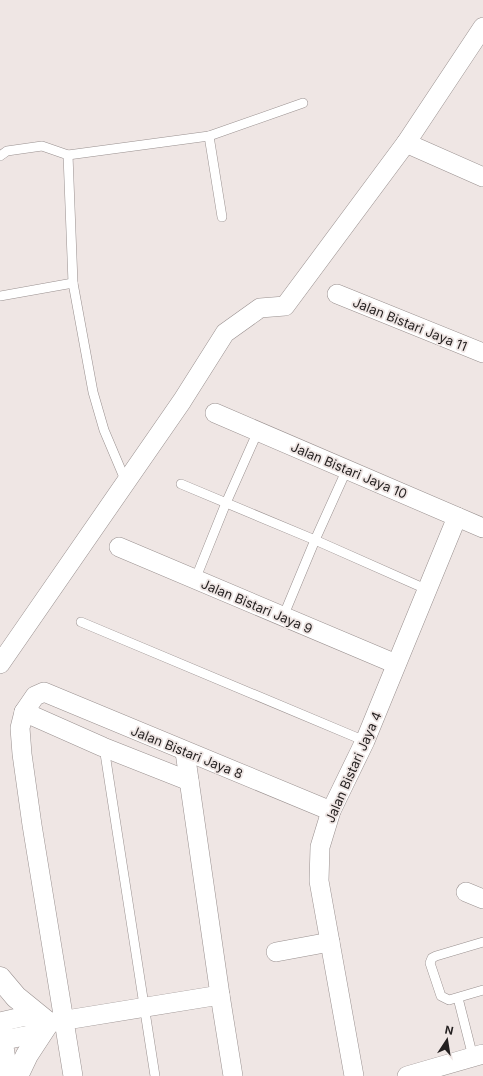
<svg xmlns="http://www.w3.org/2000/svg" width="483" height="1076" viewBox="0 0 483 1076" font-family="Inter,sans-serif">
<rect width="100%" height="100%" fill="#efe6e4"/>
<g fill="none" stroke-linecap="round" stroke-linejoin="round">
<g stroke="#99908f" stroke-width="10">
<g id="lane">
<polyline points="209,136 222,217"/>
<polyline points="68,155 73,283 93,392 104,430 126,482"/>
<polyline points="0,156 7,151 42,146 68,155 209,136 303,103"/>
<polyline points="0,296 73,283"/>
<polyline points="181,484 315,540 428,590"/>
<polyline points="195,580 226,503 258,431"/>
<polyline points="283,617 315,540 347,469"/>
<polyline points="81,622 365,741"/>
<polyline points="104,747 155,1076"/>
<polyline points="483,942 436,956 432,958 430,963 441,996 449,1000 483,990"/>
<polyline points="458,998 473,1057"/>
</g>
</g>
<g stroke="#99908f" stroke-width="20">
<g id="street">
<polyline points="406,143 483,177"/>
<polyline points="337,294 483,353"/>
<polyline points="215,413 483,528"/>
<polyline points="119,547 396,664"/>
<polyline points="0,664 182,401 225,333 260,308 285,306 406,143 483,27"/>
<polyline points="24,712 103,747 189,781"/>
<polyline points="185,752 220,995 233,1076"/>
<polyline points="466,892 483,899"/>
<polyline points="276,952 330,942"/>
<polyline points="0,1022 26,1016 47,1022"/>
<polyline points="0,1041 29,1035 48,1023 220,995"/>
<polyline points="73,1076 32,825 22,754 20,728 24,712 35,696 44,692 331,811"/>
<polyline points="354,1076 319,881 320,847 331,811 365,741 457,517"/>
<polyline points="407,1076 483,1054"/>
</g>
</g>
<g stroke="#99908f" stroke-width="23">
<g id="primary">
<polyline points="0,978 16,997 48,1023 27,1055 17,1076"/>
<polyline points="0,1031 7,1076"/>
</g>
</g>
<use href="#lane" stroke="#fff" stroke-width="9"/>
<use href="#street" stroke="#fff" stroke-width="19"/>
<use href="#primary" stroke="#fff" stroke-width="22"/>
</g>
<g text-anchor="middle" stroke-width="3.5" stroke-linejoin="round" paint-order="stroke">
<g font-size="13" fill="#231f1f" stroke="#efe6e4">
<text transform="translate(410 324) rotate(22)" y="5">Jalan Bistari Jaya 11</text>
<text transform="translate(349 470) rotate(23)" y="5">Jalan Bistari Jaya 10</text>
<text transform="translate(257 606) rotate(23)" y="5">Jalan Bistari Jaya 9</text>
<text transform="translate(187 752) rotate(22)" y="5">Jalan Bistari Jaya 8</text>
<text transform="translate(353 767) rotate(-66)" y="5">Jalan Bistari Jaya 4</text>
</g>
</g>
<g transform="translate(447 1040) rotate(12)" stroke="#efe6e4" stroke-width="3" paint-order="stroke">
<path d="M0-3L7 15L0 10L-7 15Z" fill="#231f1f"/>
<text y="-6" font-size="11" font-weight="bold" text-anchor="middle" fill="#231f1f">N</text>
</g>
</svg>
